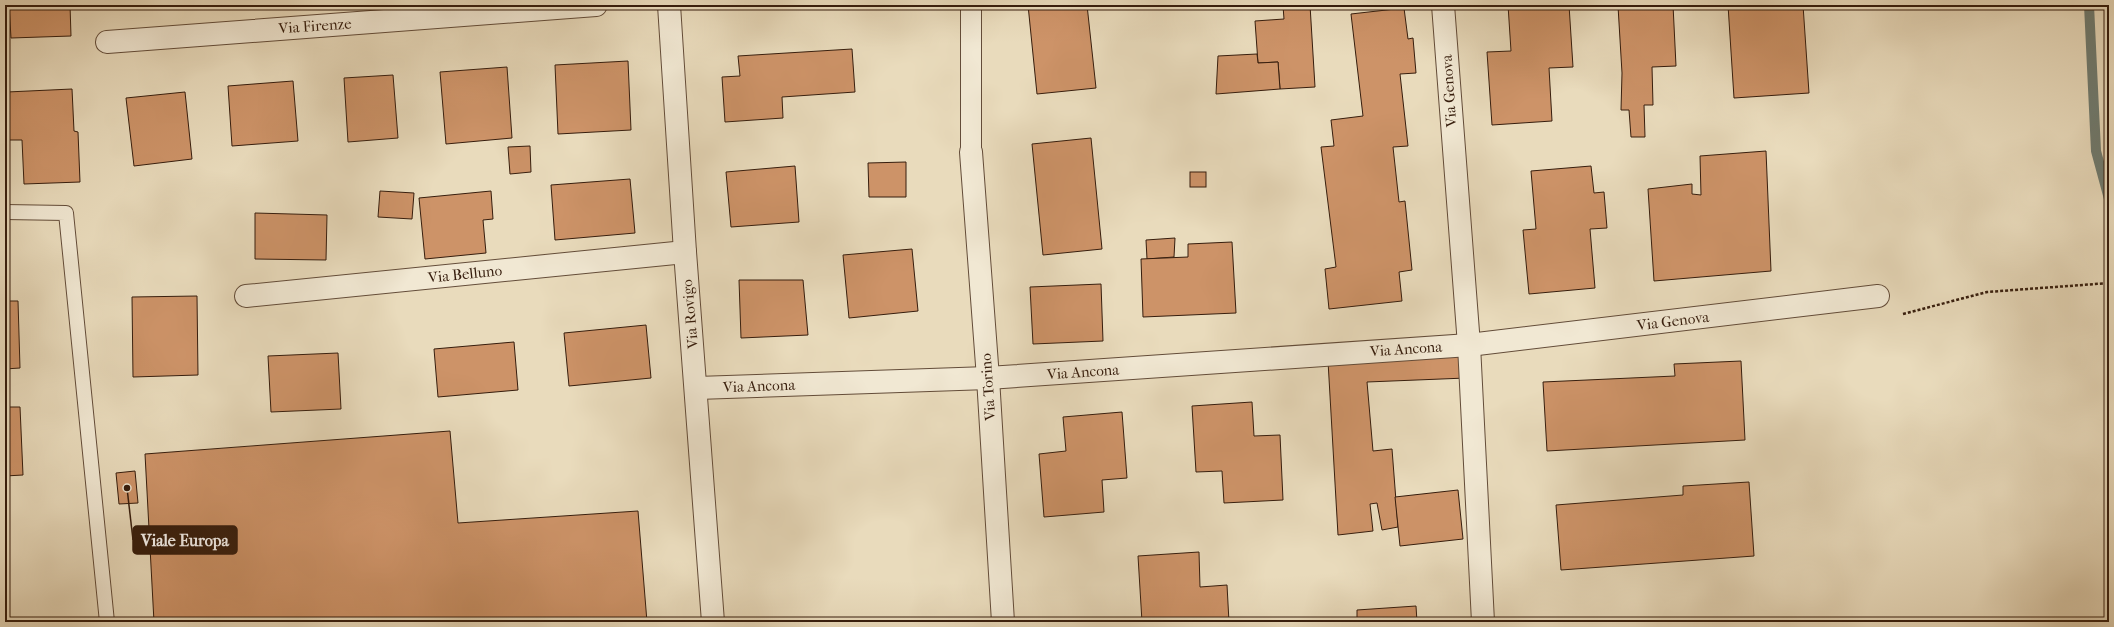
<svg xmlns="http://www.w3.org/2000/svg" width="2114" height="627" viewBox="0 0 2114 627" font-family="'IM FELL French Canon',serif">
<rect width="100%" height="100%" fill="#e9dbbc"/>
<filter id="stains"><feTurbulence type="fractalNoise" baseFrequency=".005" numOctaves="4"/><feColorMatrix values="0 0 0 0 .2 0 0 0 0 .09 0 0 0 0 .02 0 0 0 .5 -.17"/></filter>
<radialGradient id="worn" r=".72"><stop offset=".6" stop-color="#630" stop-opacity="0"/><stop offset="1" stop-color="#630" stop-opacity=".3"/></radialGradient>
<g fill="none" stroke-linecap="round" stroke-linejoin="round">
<polyline stroke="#707c71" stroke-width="10" points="2089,5 2096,151 2109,199"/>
</g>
<g fill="#cd9368" stroke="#361d0d">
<polygon points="9,5 70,5 71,36 11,38"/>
<polygon points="1028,5 1087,5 1096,88 1037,94"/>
<polygon points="1310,5 1315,87 1280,89 1278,62 1258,63 1255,21 1284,19 1283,6"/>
<polygon points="1508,5 1569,5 1573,67 1549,68 1552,121 1492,125 1487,52 1511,51"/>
<polygon points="1673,5 1676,66 1652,67 1653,105 1644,105 1645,137 1631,137 1629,110 1621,110 1622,73 1618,6"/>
<polygon points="1728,5 1803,5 1809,93 1734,98"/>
<polygon points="1404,8 1408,39 1413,38 1416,73 1400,74 1408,146 1393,147 1399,202 1405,201 1412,270 1399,272 1402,301 1329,309 1325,269 1336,267 1321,147 1334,146 1331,120 1363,116 1351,14"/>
<polygon points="852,49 855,92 782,97 783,118 725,122 722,77 740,76 738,56"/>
<polygon points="1257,54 1258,63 1278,62 1280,89 1216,94 1218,56"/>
<polygon points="628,61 631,130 558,134 555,65"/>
<polygon points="507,67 512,138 446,144 440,72"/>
<polygon points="393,75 398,138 348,142 344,78"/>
<polygon points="293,81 298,141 232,146 228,86"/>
<polygon points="72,89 74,131 78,132 80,182 24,184 22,140 9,140 7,92"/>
<polygon points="185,92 192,159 134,166 126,98"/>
<polygon points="1091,138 1102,249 1043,255 1032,144"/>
<polygon points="530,146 531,172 510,174 508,147"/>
<polygon points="1766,151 1771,271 1654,281 1648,189 1692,184 1692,194 1701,195 1700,156"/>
<polygon points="906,162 906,197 869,197 868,163"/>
<polygon points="795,166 799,222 731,227 726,172"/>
<polygon points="1591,166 1594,193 1604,192 1607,228 1590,229 1595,288 1529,294 1523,230 1536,229 1531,171"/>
<rect x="1190" y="172" width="16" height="15"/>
<polygon points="630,179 635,233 555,240 551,185"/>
<polygon points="380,191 414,193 412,219 378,217"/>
<polygon points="491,191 493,219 483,220 486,253 425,259 419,198"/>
<polygon points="255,213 327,215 326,260 255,259"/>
<polygon points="1175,238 1174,257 1147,259 1146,240"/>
<polygon points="1232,242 1236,313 1143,317 1141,259 1188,257 1188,244"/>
<polygon points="912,249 918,311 849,318 843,255"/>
<polygon points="739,280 803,280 808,335 741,338"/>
<polygon points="1101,284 1103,341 1033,344 1030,287"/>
<polygon points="197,296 198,375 133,377 132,297"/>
<polygon points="5,301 18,301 20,368 5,369"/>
<polygon points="646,325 651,378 569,386 564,333"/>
<polygon points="514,342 518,390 438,397 434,349"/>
<polygon points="1459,348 1466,378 1367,382 1373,451 1392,449 1398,527 1382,530 1377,503 1370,504 1373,531 1338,535 1328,361"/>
<polygon points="338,353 341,409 271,412 268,356"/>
<polygon points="1741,361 1745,440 1547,451 1543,382 1675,376 1674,364"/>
<polygon points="1252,402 1254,436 1280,435 1283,500 1224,503 1222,471 1196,472 1192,406"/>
<polygon points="5,407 20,407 23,475 5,476"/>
<polygon points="1122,412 1127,478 1102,480 1104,512 1044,517 1039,454 1066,451 1063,417"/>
<polygon points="450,431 458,523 638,511 647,622 154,622 145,454"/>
<polygon points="135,471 138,503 119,504 116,473"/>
<polygon points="1749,482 1754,556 1561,570 1556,505 1683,495 1683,486"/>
<polygon points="1458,490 1463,539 1400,546 1395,497"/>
<polygon points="1199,552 1200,587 1227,585 1229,622 1142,622 1138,556"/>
<polygon points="1416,606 1417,622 1357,622 1357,610"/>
<rect x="736" y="619" width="17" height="3"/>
</g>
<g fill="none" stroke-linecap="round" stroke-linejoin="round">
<g stroke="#634c39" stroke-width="16">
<polyline id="service" points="5,212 66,213 107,622"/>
</g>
<g stroke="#634c39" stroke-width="22">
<polyline id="pedestrian" points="971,5 971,152"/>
</g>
<g stroke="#634c39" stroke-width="24">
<g id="minor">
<polyline points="669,5 685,252 713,622"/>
<polyline points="1443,5 1469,345 1483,622"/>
<polyline points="107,42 596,5"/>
<polyline points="971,152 988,378 1003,622"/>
<polyline points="246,296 685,252"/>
<polyline points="697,388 988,378 1469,345 1878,296"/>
</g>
</g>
<polyline stroke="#361d0d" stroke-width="2.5" stroke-dasharray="3 2" stroke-linecap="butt" points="1903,314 1987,292 2109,283"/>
<use href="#service" stroke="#f1e8d3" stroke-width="14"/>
<use href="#pedestrian" stroke="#f1e8d3" stroke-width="20"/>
<use href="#minor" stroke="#f1e8d3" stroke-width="22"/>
</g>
<g text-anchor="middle" stroke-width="4" stroke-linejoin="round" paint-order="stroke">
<g font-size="15" fill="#361d0d" stroke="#f1e8d3">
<text transform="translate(315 26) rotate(-4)" y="5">Via Firenze</text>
<text transform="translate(1449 91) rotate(-94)" y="5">Via Genova</text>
<text transform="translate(465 274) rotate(-6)" y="5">Via Belluno</text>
<text transform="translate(690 314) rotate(-95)" y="5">Via Rovigo</text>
<text transform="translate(1673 321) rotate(-7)" y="5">Via Genova</text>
<text transform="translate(1406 349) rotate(-4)" y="5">Via Ancona</text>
<text transform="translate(1083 372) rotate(-4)" y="5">Via Ancona</text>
<text transform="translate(759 386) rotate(-2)" y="5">Via Ancona</text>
<text transform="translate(988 387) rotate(-94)" y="5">Via Torino</text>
</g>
</g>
<path fill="none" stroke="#361d0d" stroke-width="1.5" d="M127 488L133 540"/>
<circle fill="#361d0d" stroke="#f1e8d3" stroke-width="1.5" cx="127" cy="488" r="4"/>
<rect fill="#361d0d" stroke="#361d0d" stroke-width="1.5" x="133" y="526" width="104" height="28" rx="4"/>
<g font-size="16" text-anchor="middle" font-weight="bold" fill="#fff">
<text x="185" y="546">Viale Europa</text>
</g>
<rect width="2114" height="627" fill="none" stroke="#e9dbbc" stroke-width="20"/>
<rect x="6" y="6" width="2102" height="615" fill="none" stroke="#361d0d" stroke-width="2"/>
<rect x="10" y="10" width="2094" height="607" fill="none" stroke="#361d0d"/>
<rect width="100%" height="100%" filter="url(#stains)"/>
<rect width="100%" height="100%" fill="url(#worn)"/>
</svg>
